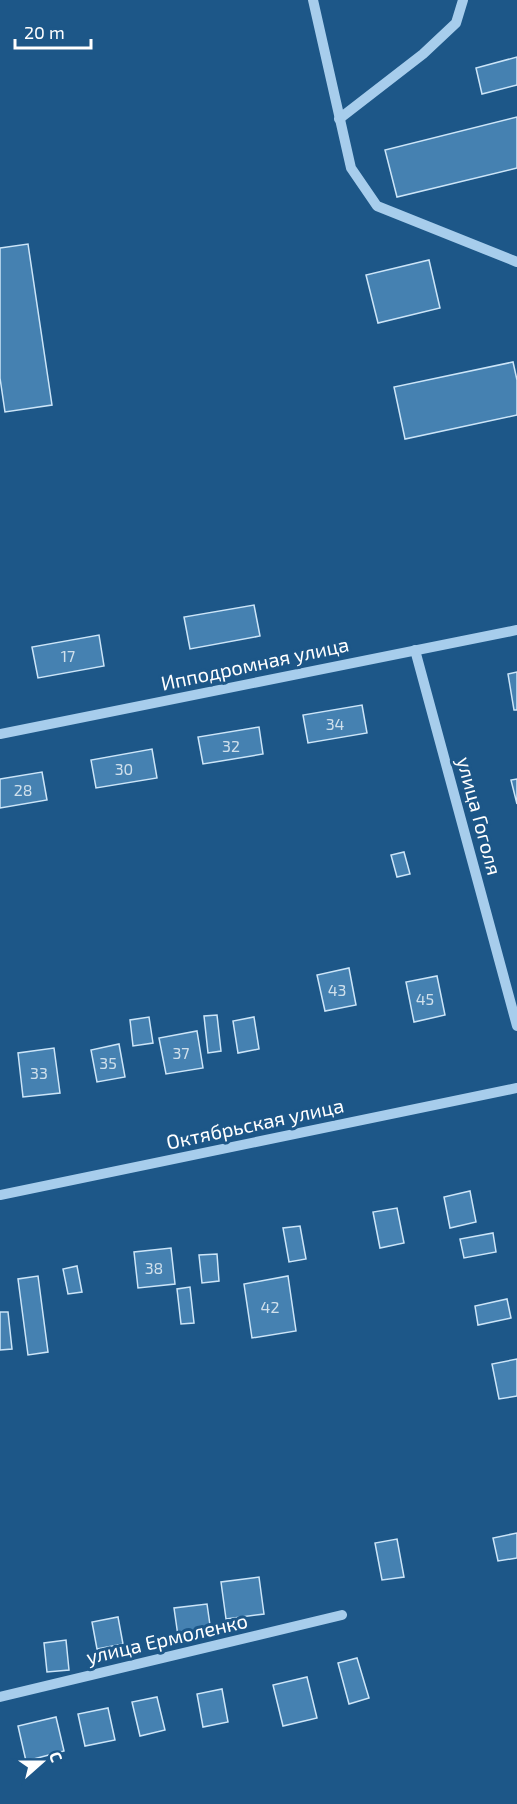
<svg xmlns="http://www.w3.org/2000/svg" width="517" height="1804" viewBox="0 0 517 1804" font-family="'Exo 2',sans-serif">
<rect width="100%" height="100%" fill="#1d5788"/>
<g fill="#4581b1" stroke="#cce5f8" stroke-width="1.5">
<polygon points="517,57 517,85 482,94 476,68"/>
<polygon points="517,117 517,168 397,197 385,150"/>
<polygon points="28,244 52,405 5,412 0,378 0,248"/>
<polygon points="429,260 440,308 378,323 366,275"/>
<polygon points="513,362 517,380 517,415 405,439 394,387"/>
<polygon points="254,605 260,636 190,649 184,617"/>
<polygon points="99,635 104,666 38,678 32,647"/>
<polygon points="517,672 517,710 514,710 508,674"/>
<polygon points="362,705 367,733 308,743 303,715"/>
<polygon points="259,727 263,754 203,764 198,737"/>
<polygon points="152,749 157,778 96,788 91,760"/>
<polygon points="42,772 47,800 0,808 0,779"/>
<polygon points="517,779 517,804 511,780"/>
<polygon points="404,852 410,874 397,877 391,855"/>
<polygon points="349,968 356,1005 325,1011 317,975"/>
<polygon points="437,976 445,1015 414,1022 406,982"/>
<polygon points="217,1015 221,1051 208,1053 204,1016"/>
<polygon points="149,1017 153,1043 133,1046 130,1020"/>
<polygon points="254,1017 259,1049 238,1053 233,1021"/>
<polygon points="197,1031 203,1068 166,1074 159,1038"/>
<polygon points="119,1044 125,1077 97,1082 91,1050"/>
<polygon points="54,1048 60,1093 23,1097 18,1053"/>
<polygon points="470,1191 476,1222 450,1228 444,1197"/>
<polygon points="397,1208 404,1243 380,1248 373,1212"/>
<polygon points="300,1226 306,1259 289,1262 283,1228"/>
<polygon points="493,1233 496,1252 464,1258 460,1239"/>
<polygon points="171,1248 175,1284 138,1288 134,1252"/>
<polygon points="217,1254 219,1281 202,1283 199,1255"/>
<polygon points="77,1266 82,1292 68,1294 63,1269"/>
<polygon points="38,1276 48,1352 28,1355 18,1279"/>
<polygon points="288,1276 296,1331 252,1338 244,1284"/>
<polygon points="190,1287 194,1323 181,1324 177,1289"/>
<polygon points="507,1299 511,1318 478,1325 475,1306"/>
<polygon points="0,1312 8,1312 12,1349 0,1350"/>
<polygon points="517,1359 517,1396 499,1399 492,1364"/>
<polygon points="517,1533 517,1558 498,1561 493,1538"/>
<polygon points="397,1539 404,1577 382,1580 375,1543"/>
<polygon points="259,1577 264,1614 226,1619 221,1582"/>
<polygon points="207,1604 211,1632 178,1636 174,1608"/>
<polygon points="118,1617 123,1644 97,1649 92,1622"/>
<polygon points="66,1640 69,1670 47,1672 44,1643"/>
<polygon points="357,1658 369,1698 349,1704 338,1663"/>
<polygon points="307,1677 317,1718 283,1726 273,1685"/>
<polygon points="222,1689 228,1722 203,1727 197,1694"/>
<polygon points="157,1697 165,1730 140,1736 132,1702"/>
<polygon points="108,1708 115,1740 85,1746 78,1714"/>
<polygon points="56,1717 64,1751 26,1761 18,1726"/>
</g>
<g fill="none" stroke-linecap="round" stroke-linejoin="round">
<g stroke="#a7cdec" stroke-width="10">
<polyline points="313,0 351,168 377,206 517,262"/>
<polyline points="339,119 423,54 456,23 463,0"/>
<polyline points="415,650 517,1026"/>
<polyline points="0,734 517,630"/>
<polyline points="0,1195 517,1088"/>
<polyline points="0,1697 342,1615"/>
</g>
</g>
<g text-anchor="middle" stroke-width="6" stroke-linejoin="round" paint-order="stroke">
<g font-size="16" fill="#d0e0ec">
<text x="68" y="662">17</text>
<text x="335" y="730">34</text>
<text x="231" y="752">32</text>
<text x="124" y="775">30</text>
<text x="23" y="796">28</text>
<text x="337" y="996">43</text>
<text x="425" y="1005">45</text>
<text x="181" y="1059">37</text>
<text x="108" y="1069">35</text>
<text x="39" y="1079">33</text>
<text x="154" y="1274">38</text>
<text x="270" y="1313">42</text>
</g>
<g font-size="20" fill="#fff" stroke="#1d5788">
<text transform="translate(255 664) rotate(-12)" y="7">Ипподромная улица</text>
<text transform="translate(479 816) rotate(75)" y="7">улица Гоголя</text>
<text transform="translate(255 1124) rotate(-12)" y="7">Октябрьская улица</text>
<text transform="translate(167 1639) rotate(-13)" y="7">улица Ермоленко</text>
</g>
</g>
<g transform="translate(42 1762) rotate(69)" stroke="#1d5788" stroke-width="4.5" paint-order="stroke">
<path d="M0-4.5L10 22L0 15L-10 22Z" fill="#ffffff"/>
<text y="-9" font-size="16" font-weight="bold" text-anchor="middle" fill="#ffffff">С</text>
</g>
<path d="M15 39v9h76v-9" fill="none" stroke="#ffffff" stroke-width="3"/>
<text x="24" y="39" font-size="18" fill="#ffffff" stroke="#1d5788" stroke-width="4.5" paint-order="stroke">20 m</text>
</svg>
